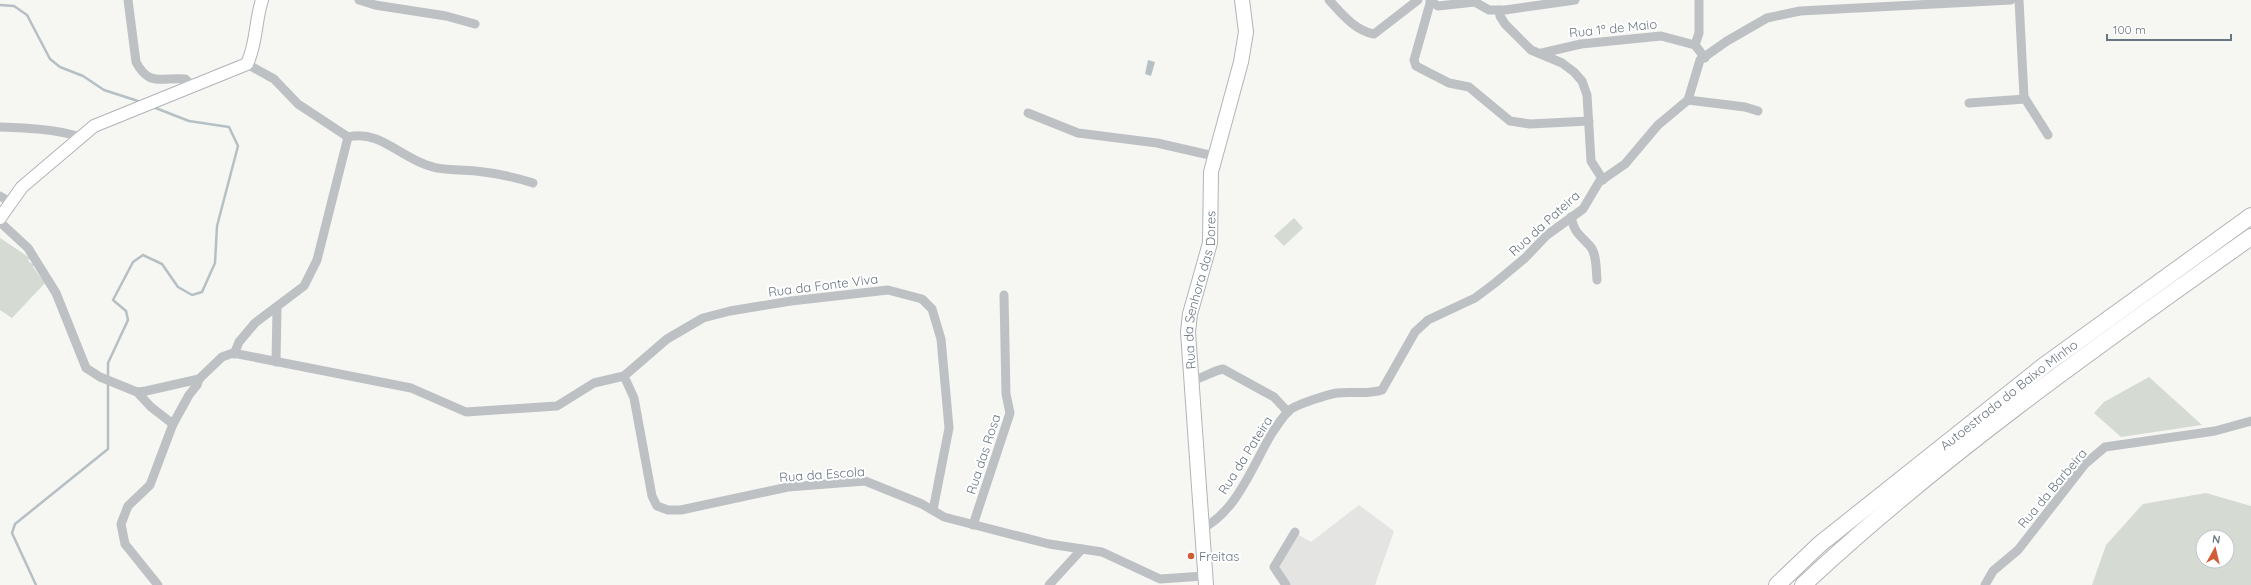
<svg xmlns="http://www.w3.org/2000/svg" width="2251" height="585" viewBox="0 0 2251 585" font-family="Quicksand,sans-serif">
<rect width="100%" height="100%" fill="#f6f6f3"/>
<polygon fill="#e4e5e3" points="1359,505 1394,531 1375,585 1289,585 1277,565 1297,534 1311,542"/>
<g fill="#d5dad3" fill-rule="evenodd">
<polygon points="1294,218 1303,228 1284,246 1274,236"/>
<polygon points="0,238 30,258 28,261 34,265 33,267 45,283 12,318 0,310"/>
<polygon points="2149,377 2202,425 2121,437 2094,413 2104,402"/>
<path d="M2206 493 2251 506V585H2092L2106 545 2143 504ZM2203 537H2227V561H2203Z"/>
</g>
<polygon fill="#b6c0c4" points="1148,60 1155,62 1151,76 1145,74"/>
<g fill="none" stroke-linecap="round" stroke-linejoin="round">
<g stroke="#b6c0c4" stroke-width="2.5">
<polyline points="0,5 14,6 27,15 50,59 60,67 83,76 104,90 141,102"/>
<polyline points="108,377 108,363 128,320 126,311 113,300 133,262 143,255 162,264 178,287 192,295 202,292 215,263 217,226 238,146 229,127 189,121 153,107"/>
<polyline points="36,585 12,533 15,524 108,449 108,382"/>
</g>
<g stroke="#b0b5b9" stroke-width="14">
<path id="secondary" d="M0 218 22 187 94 126 247 64C257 43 255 21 262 0"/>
</g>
<g stroke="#b1b5b8" stroke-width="16">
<g id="primary">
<path id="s1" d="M1206 585 1188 332 1190 314 1210 243 1211 172 1241 62 1246 32 1242 0"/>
</g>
</g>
<g stroke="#b1b4b7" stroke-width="18">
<g id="highway">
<path id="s2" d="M1777 585 1820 544 2045 365 2251 216"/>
<path d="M1803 585C1941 456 2097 346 2251 237"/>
</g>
</g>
<g stroke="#bdc1c4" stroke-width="9">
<path d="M128 0 136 62C149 87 161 77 185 79L193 86"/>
<polyline points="359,0 375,5 446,16 475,24"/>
<path d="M1329 0C1341 13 1355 31 1374 34L1418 0"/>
<polyline points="1431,0 1414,60 1416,66 1449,83 1469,87 1510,121 1530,124 1589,121"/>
<polyline points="2019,0 2024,97 2048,135"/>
<polyline points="1430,1 1438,6 1475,2 1489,10 1505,10 1575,0"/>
<polyline points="1499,10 1500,16 1505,24 1531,50 1562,63 1574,72 1582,81 1587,95 1591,161 1603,180"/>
<polyline points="1695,45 1699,33 1699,0"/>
<polyline points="1542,53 1581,44 1661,36 1695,45 1705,58"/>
<polyline points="1688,100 1745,107 1758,111"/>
<polyline points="1969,103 2025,99"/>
<polyline points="1028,113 1078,133 1157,143 1214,156"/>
<path d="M0 127C28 128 54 129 81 137"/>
<path d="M348 137C381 129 402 160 433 167 447 171 461 169 476 171 495 173 514 177 533 183"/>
<polyline points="0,196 10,202"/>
<path d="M1571 217C1575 234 1579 234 1590 246 1597 254 1596 270 1597 280"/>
<polyline points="0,222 28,248 56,293 86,368 100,377 137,392 146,391 199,379 222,357 233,353 411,388 466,412 557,406 594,383 624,376 667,339 703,318 730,311 791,301 888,290 922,299 932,309 941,339 949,428 933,510"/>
<polyline points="234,354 239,342 255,323 304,286 317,260 348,137 298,104 274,79 247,64"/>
<polyline points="276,362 277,308"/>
<polyline points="624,376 634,398 652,496 657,506 668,510 681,510 788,487 865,481 922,504 944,517 1049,544 1102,552 1160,579 1204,576"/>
<path d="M1191 380C1203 379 1211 371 1223 369L1274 397 1288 412"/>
<polyline points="137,392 151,407 173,424"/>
<polyline points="973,525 1010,413 1006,394 1004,295"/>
<path d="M1201 529C1236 513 1253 465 1272 433 1277 426 1284 414 1291 409 1301 403 1326 395 1337 393 1353 391 1367 395 1382 390L1415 332 1428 320 1475 298 1495 283 1525 258 1547 235 1583 209 1599 182 1625 164 1658 125 1688 100 1700 60 1727 41 1767 18 1800 11 2011 0"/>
<polyline points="158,585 125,544 121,524 128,506 150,485 173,424 189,395 197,385 199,379"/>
<polyline points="1049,585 1082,549"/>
<polyline points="1286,585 1274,567 1295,532"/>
<polyline points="1985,585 1993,571 2018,550 2085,464 2105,447 2215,431 2251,421"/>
</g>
<use href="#secondary" stroke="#fff" stroke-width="12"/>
<use href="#primary" stroke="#fff" stroke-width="14"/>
<use href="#highway" stroke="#fff" stroke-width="16"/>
</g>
<circle fill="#d15d38" stroke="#fff" stroke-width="1.5" cx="1191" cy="556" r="4"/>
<g text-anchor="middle" stroke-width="4" stroke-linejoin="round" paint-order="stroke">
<g font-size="13" fill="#687681" stroke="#fff">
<text transform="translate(1613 28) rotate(-6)" y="5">Rua 1º de Maio</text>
<text transform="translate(1544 223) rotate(-42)" y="5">Rua da Pateira</text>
<text transform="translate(823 285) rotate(-7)" y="5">Rua da Fonte Viva</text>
<text dy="5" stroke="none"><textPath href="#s1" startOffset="297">Rua da Senhora das Dores</textPath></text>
<text dy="5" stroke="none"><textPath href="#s2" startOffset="300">Autoestrada do Baixo Minho</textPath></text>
<text transform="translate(983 454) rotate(-72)" y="5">Rua das Rosa</text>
<text transform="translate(1245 455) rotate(-58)" y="5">Rua da Pateira</text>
<text transform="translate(822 474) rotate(-4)" y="5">Rua da Escola</text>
<text transform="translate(2052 488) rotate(-50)" y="5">Rua da Barbeira</text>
</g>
<g font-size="13" fill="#687681" stroke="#fff" text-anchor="start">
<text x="1199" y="561">Freitas</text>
</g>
</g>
<g transform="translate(2215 549) rotate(8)"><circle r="19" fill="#ffffff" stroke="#c3c8cd"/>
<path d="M0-3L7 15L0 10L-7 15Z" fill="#d15d38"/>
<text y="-6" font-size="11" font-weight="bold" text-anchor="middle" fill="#687681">N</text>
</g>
<path d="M2107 34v6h124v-6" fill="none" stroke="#687681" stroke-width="2"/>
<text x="2113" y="34" font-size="12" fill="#687681" stroke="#ffffff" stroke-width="3" paint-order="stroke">100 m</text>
</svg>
